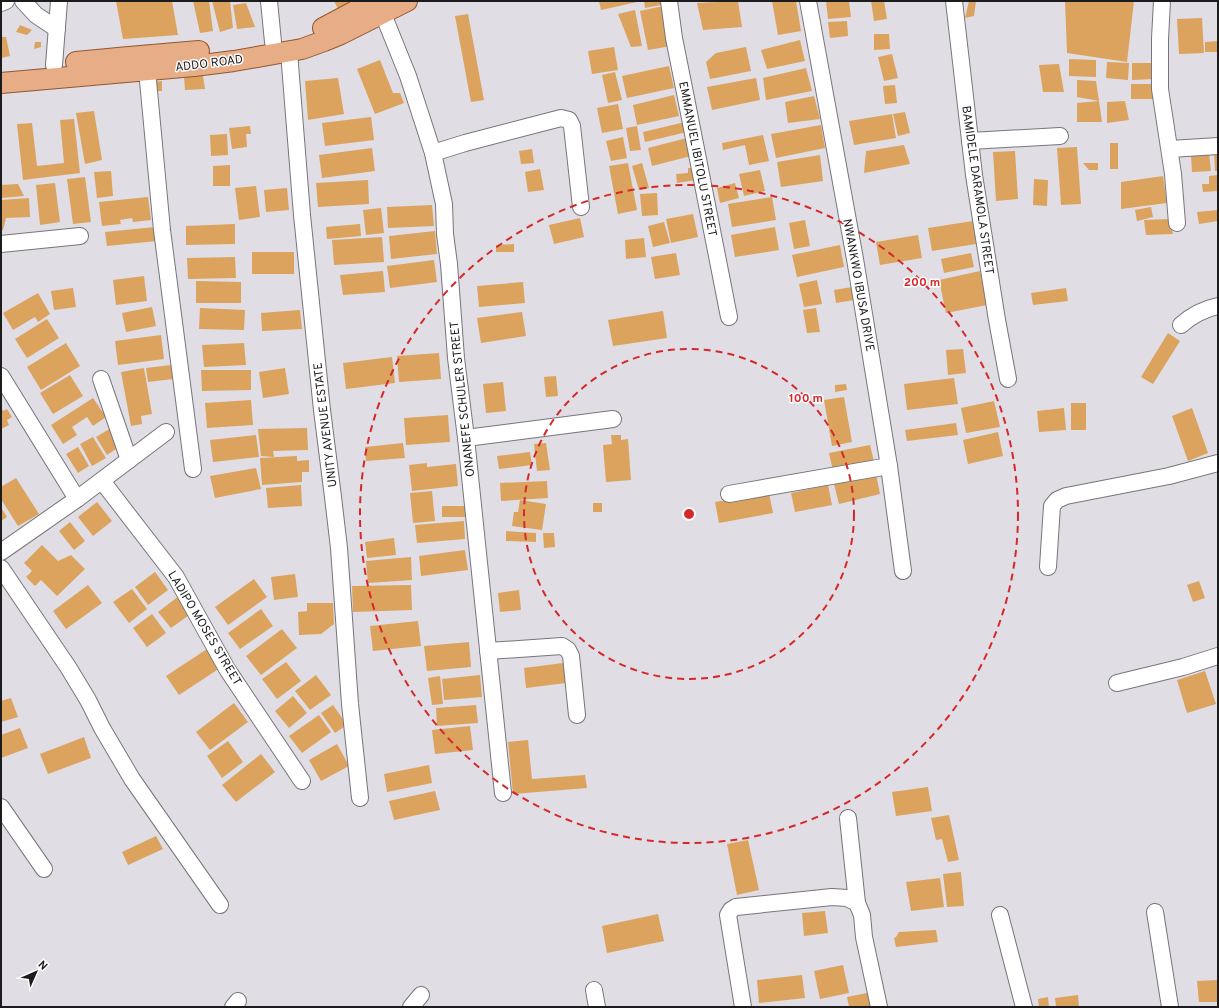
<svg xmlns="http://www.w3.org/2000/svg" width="1219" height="1008" viewBox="0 0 1219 1008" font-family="Overpass,sans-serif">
<rect width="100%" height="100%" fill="#e0dde5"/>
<g fill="#dba35e">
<polygon points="116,1 172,1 178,35 123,39"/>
<polygon points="193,1 209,1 213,31 200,33"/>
<polygon points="212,1 230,1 233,28 220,32"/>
<polygon points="334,1 349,1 350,5 339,11"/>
<polygon points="599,1 637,1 637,2 601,10"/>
<polygon points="644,1 666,1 667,4 645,8"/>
<polygon points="738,1 742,27 703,30 697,3"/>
<polygon points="772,1 796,1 801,31 778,35"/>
<polygon points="826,1 849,1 851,17 828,19"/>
<polygon points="871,1 884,1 887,19 874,21"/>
<polygon points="969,1 976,1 974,16 965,18"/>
<polygon points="1065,1 1134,1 1127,62 1067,53"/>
<polygon points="246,3 255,27 237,29 233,5"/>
<polygon points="663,6 671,46 648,50 640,11"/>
<polygon points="635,10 642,46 631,47 618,14"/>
<polygon points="468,14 484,100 471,102 455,16"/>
<polygon points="1202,18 1204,53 1179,54 1177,19"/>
<polygon points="847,21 848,36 830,38 828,22"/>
<polygon points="20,25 32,30 27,35 16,32"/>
<polygon points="874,34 889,34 890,49 874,50"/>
<polygon points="1,37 6,37 10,56 1,58"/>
<polygon points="800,40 805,61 767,69 761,50"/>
<polygon points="1218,41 1218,52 1205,52 1205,42"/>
<polygon points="35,42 41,42 41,47 34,49"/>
<polygon points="614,47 618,70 592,74 588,51"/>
<polygon points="746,47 751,71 710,79 706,62 716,53"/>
<polygon points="892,54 898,78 884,81 878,57"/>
<polygon points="1069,59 1096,60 1096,77 1069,76"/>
<polygon points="380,60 393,93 400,93 404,103 375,114 357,69"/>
<polygon points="1107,62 1129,63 1128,80 1106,78"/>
<polygon points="1132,63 1155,63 1155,79 1132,80"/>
<polygon points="1059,64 1064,92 1043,92 1039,65"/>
<polygon points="669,66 674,88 627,98 622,76"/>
<polygon points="806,68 812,91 766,100 763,78"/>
<polygon points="615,72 622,100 608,103 602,75"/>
<polygon points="184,76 203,76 205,89 185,90"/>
<polygon points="338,78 344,114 308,120 305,81"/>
<polygon points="756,78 760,100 712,110 707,87"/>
<polygon points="1077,80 1096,81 1099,101 1077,97"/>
<polygon points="162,81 162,91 156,91 154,82"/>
<rect x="1131" y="84" width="25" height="15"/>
<polygon points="895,85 897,103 885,104 883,86"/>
<polygon points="674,95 679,116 637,125 633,105"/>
<polygon points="814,96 820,119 788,123 785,102"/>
<polygon points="1099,101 1102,122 1077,122 1077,103"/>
<polygon points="1125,101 1129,120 1107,123 1107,102"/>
<polygon points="618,104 623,129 602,133 597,108"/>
<polygon points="94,111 102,160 85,164 76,113"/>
<polygon points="905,112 910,133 898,136 893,114"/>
<polygon points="892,114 896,138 854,145 849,121"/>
<polygon points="371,117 374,140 325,146 322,123"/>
<polygon points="74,119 80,173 23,180 17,124 32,123 37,166 64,163 60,120"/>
<polygon points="685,122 687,132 645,142 643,132"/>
<polygon points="821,125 825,148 776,158 771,134"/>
<polygon points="250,126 251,134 246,134 247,147 232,149 229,128"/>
<polygon points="637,126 641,150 630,151 626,128"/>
<polygon points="227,134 228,155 211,156 210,135"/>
<polygon points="763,135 769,161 749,165 745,145 723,150 722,143"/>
<polygon points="623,137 627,158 611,161 606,141"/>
<polygon points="687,138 691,156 652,166 648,148"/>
<rect x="1110" y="143" width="8" height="26"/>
<polygon points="904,145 910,164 864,173 866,151"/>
<polygon points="1077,147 1081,204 1061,205 1057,148"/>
<polygon points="372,148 375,171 322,178 319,155"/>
<polygon points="532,149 534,163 521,164 519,151"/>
<polygon points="1015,151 1018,199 996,201 993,152"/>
<polygon points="1218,152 1218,171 1215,171 1214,153"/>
<polygon points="1209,153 1211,171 1192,172 1191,155"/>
<polygon points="820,155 823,181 781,187 777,162"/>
<polygon points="628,163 637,210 618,214 609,166"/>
<polygon points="642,163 649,188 639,190 632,166"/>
<polygon points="1083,163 1098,163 1098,170 1089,170"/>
<polygon points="230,165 230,186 213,186 213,166"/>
<polygon points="688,168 695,168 696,180 677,183 676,174 688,173"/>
<polygon points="540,169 544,190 528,192 525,172"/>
<polygon points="760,170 765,191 744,196 739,174"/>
<polygon points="111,171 113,196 97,198 94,172"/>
<polygon points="1218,175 1218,191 1203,192 1202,184 1209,184 1209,176"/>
<polygon points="1163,176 1167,203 1121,209 1121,182"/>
<polygon points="85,177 91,222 73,224 67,179"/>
<polygon points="1034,179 1048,180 1047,206 1033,205"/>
<polygon points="368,180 369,204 318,207 316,183"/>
<polygon points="55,183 60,222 40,225 36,185"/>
<polygon points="735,183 739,198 720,203 717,188"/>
<polygon points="18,184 24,196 1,198 1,185"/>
<polygon points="256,186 260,217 239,220 235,188"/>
<polygon points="287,188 289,210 266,212 264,190"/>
<polygon points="657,193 658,215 642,216 640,194"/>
<polygon points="148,197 151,220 133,222 132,218 120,220 121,224 102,226 99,202"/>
<polygon points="772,197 776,220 732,227 728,204"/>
<polygon points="29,198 30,217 6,218 3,230 1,230 1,200"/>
<polygon points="432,205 434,226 388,228 387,207"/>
<polygon points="1151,207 1153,217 1137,221 1135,210"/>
<polygon points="381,208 384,233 366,235 363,210"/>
<polygon points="1218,210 1218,221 1199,224 1197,212"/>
<polygon points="693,214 698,237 671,243 666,219"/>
<polygon points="580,218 584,237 554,244 549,225"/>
<polygon points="1169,219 1173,234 1146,235 1144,220"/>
<polygon points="805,220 810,246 794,249 789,223"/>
<polygon points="973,221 976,244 932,251 928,228"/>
<polygon points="664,222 670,243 653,247 648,226"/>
<polygon points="235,224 235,244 186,245 186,226"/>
<polygon points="360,224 361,236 327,239 326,227"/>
<polygon points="155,227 157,241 107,246 105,232"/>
<polygon points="775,227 779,250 735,257 731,235"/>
<polygon points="435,231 437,254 391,259 389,236"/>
<polygon points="918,235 922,258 880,265 876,242"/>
<polygon points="382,237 384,262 334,265 332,240"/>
<polygon points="644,238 646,257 626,259 625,240"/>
<polygon points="514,244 514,252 496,252 496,245"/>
<polygon points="840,245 844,267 797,277 792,255"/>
<rect x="252" y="252" width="42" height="22"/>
<polygon points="676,253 680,275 655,279 651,257"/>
<polygon points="971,253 974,267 944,273 941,259"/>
<polygon points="235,257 236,278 188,279 187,258"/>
<polygon points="434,260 437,282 390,288 387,266"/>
<polygon points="383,271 385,292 343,295 340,275"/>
<polygon points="980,271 987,305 946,313 939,280"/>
<polygon points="144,276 147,301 116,305 113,280"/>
<polygon points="817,280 822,304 804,307 799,284"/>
<polygon points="196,281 241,282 241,303 196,303"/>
<polygon points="523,282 525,303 479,307 477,286"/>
<polygon points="858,286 860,299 836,303 834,290"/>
<polygon points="73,288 76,307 54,310 51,291"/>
<polygon points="1066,288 1068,301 1033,305 1031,293"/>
<polygon points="38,293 50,314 38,322 35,317 13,330 3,313"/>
<polygon points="152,307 156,326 126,332 122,313"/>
<polygon points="200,308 245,310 244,330 199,329"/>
<polygon points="816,308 820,332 807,333 803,310"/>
<polygon points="300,310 302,329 262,331 261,313"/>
<polygon points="663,311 667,338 613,346 608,320"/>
<polygon points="522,312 526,336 481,343 477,318"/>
<polygon points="47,319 59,338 27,358 15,339"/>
<polygon points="1168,333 1180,341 1153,384 1141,377"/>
<polygon points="161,335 164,359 118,365 115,341"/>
<polygon points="66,343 80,366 41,390 27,367"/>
<polygon points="244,343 246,365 204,367 202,345"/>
<polygon points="963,349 966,373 948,375 946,350"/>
<polygon points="439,353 441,379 399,382 397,356"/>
<polygon points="392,357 395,383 346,389 343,363"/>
<polygon points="171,365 173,379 148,382 146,368"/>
<polygon points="144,368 152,414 141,416 142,424 131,426 121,372"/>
<polygon points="285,368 289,394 263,398 259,372"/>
<polygon points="201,370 251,370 251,390 202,391"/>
<polygon points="70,375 83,396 53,414 40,393"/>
<polygon points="556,376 558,396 546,397 544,377"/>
<polygon points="954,378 958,404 907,410 904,384"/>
<polygon points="503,382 506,411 486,413 483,384"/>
<polygon points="846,384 847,390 835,392 835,385"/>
<polygon points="844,397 852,442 832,446 824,400"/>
<polygon points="93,398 106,417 93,426 87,417 72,427 77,435 63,444 51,425"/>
<polygon points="251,400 253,425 207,428 205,403"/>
<polygon points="994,401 1000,427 966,433 961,408"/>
<rect x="1071" y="403" width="15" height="27"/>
<polygon points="1,406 3,411 7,409 12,417 7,420 9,425 1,429"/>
<polygon points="1064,408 1066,430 1039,432 1037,411"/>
<polygon points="1192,408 1208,453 1188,461 1172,416"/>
<polygon points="448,415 450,442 406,445 404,418"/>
<polygon points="956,423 958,435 907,441 905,430"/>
<polygon points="111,428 122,445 107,455 96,437"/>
<polygon points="307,428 308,450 273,451 274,457 261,456 258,429"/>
<polygon points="998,432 1003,456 968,464 963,440"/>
<polygon points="256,435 259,457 213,462 210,440"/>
<polygon points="611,435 621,435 621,440 628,439 631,480 606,482 603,445 612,444"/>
<polygon points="93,437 106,458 92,466 80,444"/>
<polygon points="403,443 405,458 366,461 365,447"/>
<polygon points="546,443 550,470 537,471 534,444"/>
<polygon points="870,445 875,466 834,475 829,453"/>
<polygon points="78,447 89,466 78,473 66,454"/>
<polygon points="530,452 532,465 499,469 497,456"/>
<polygon points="297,456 297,461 309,460 309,472 302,472 302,482 262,485 260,458"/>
<polygon points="427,463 427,467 456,464 458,486 412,491 409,465"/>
<polygon points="256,468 261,489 215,498 210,476"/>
<polygon points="876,474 880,494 839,504 834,484"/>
<polygon points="16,478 39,514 18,526 1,499 1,487"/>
<polygon points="547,481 548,498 501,501 500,483"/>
<polygon points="301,485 302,506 268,508 266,488"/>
<polygon points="828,485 832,505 795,512 791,493"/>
<polygon points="432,491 435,521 413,523 410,493"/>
<polygon points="769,493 773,513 719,523 715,502"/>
<polygon points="520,500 546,504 542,530 512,526 514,512 518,512"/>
<polygon points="97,502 112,521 93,536 78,517"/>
<rect x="593" y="503" width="9" height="9"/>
<rect x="442" y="506" width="28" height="11"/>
<polygon points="1,507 7,517 1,521"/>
<polygon points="464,521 465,539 417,543 415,525"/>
<polygon points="70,522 85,541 74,550 59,531"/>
<polygon points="506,531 536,533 536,542 506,541"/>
<polygon points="543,533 554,533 555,547 544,548"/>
<polygon points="394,538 396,555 367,558 365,542"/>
<polygon points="42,545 58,561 71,555 85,569 57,596 41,580 35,586 26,577 32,571 24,563"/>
<polygon points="465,550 468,570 421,576 419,556"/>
<polygon points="411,557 412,580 368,583 366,561"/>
<polygon points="155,572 168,590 148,605 135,587"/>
<polygon points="295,574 298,597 274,600 271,577"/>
<polygon points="254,579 267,597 228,625 215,607"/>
<polygon points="1199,581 1205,598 1193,602 1187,585"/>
<polygon points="88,585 102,603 66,629 53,611"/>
<polygon points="411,585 412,610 353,612 352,586"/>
<polygon points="132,589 147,609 129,623 113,602"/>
<polygon points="519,590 521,610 500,612 498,593"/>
<polygon points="179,596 192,613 171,628 158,612"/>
<polygon points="307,603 333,603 334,624 321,634 299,635 298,612 307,611"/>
<polygon points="261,609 273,626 240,649 228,633"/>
<polygon points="152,614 166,633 147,647 133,628"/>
<polygon points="418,621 421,646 373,651 370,626"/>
<polygon points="282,629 297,648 261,675 246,656"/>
<polygon points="469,642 471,667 427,671 424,646"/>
<polygon points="207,649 220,668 179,695 166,676"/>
<polygon points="286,662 301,681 277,699 262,679"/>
<polygon points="563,663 566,683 526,688 524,668"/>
<polygon points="1205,671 1216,704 1187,713 1177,680"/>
<polygon points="316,675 331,695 310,710 295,691"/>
<polygon points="480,675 482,697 444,700 442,679"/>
<polygon points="440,676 443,704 432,705 428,678"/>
<polygon points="293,696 307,713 289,728 275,711"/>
<polygon points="11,698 18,717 1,722 1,701"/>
<polygon points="234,703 248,722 210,750 196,732"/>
<polygon points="333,705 347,725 335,733 321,713"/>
<polygon points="476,705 478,723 437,726 436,708"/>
<polygon points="319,715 331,732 302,753 289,736"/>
<polygon points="470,726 473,750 435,754 432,730"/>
<polygon points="20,728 28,748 1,758 1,735"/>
<polygon points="84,737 91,758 48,774 40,754"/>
<polygon points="528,740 532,779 585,775 587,788 513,794 508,742"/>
<polygon points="228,741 243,762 222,778 207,756"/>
<polygon points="337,744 349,766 321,781 309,760"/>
<polygon points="261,754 275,772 236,802 222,785"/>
<polygon points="429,765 432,783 387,792 384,774"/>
<polygon points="928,787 932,811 896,816 892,792"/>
<polygon points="435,791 440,810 394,820 389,801"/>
<polygon points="949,815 959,860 948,862 942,839 936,840 931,818"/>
<polygon points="156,836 163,849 128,865 122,852"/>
<polygon points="748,840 759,890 737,895 727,844"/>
<polygon points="961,872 964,906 947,907 943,874"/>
<polygon points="940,878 944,907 911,911 906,882"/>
<polygon points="825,911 828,933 804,936 802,913"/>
<polygon points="658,914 664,941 607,953 602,926"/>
<polygon points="936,930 938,942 896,947 894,938 896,937 899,932"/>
<polygon points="843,965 849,993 820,999 814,971"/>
<polygon points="802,975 805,998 759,1003 757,980"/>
<polygon points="1218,980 1218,1002 1199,1002 1197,981"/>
<polygon points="872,992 875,1007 849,1007 847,997"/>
<polygon points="1078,995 1079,1007 1056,1007 1055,998"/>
<polygon points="1048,997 1049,1007 1039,1007 1038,999"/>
</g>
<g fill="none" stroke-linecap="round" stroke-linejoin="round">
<g stroke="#77757c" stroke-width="18">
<g id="minor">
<polyline points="23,1 36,15 57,29"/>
<polyline points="269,1 273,42"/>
<polyline points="669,1 674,38 686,98 729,317"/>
<polyline points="808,1 855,259 889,466 903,571"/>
<polyline points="954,1 974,175 997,320 1008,379"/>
<polyline points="1162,1 1160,39 1160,89 1173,174 1177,223"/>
<polyline points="1,3 6,1"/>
<polyline points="383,14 408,76 433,153 444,204 445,234 449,264 456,358 466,438 503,793"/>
<polyline points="289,52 302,215 322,410 333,497 339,548 350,704 360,798"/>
<polyline points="54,65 59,1"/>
<polyline points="147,70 162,230 193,469"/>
<polyline points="970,141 1060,136"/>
<polyline points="1170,149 1218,146"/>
<polyline points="433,153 465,143 561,118 569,120 572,126 581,207"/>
<polyline points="1,244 80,236"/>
<path d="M1181 325C1192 315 1203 309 1218 306"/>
<polyline points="1,376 77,499"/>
<polyline points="101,379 129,460"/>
<polyline points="466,438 613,419"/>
<polyline points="102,481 176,577 227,669 302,781"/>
<polyline points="729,494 889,466"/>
<polyline points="1,552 77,499 166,432"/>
<polyline points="1048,567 1052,506 1057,500 1066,496 1169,476 1218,463"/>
<polyline points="1,568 68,667 88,700 102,728 132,779 220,905"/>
<polyline points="488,651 562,646 568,650 571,656 577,715"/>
<polyline points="1117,683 1183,667 1218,656"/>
<polyline points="1,807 44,869"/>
<polyline points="848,818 857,903"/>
<polyline points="1155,912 1170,1007"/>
<polyline points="1000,915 1024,1007"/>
<polyline points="594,990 597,1007"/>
<polyline points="233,1007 238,1001"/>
<polyline points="411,1007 421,995"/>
<polyline points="743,1007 728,915 731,910 736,907 832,897 847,898 857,903 862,915 864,937 879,1007"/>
</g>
</g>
<g stroke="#94562e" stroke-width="22">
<g id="major">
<polyline points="323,28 374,1"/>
<polyline points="76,62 129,57 199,51"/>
<polyline points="1,83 194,66 234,61 302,49 324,41 341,34 407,1"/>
</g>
</g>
<use href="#minor" stroke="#fff" stroke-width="16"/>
<use href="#major" stroke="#e6ad86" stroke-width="20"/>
</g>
<g fill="none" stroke="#d62828" stroke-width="2" stroke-dasharray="7 5">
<circle cx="689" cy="514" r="165"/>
<circle cx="689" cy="514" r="329"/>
</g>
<g text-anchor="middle" stroke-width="3" stroke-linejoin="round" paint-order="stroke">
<g font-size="12" fill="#1c1b1e" stroke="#fff">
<text transform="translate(209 63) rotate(-7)" y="4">ADDO ROAD</text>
<text transform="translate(698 159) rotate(79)" y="4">EMMANUEL IBITOLU STREET</text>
<text transform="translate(978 190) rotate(82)" y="4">BAMIDELE DARAMOLA STREET</text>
<text transform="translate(859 285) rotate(80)" y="4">NWANKWO IBUSA DRIVE</text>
<text transform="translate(462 399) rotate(-96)" y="4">ONANEFE SCHULER STREET</text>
<text transform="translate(325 425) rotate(-97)" y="4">UNITY AVENUE ESTATE</text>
<text transform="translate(205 628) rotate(59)" y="4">LADIPO MOSES STREET</text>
</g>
</g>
<circle cx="689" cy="514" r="6" fill="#d62828" stroke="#fff" stroke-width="2"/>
<g font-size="12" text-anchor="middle" font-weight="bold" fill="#d62828" stroke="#fff" stroke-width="3" stroke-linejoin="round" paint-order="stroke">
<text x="922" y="286">200 m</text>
<text x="806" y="402">100 m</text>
</g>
<rect width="1219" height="1008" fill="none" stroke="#1c1b1e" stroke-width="4"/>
<g transform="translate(36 972) rotate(45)" stroke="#ffffff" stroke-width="3" paint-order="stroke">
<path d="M0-3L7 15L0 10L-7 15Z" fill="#1c1b1e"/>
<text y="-6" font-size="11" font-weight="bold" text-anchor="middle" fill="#1c1b1e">N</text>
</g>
</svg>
